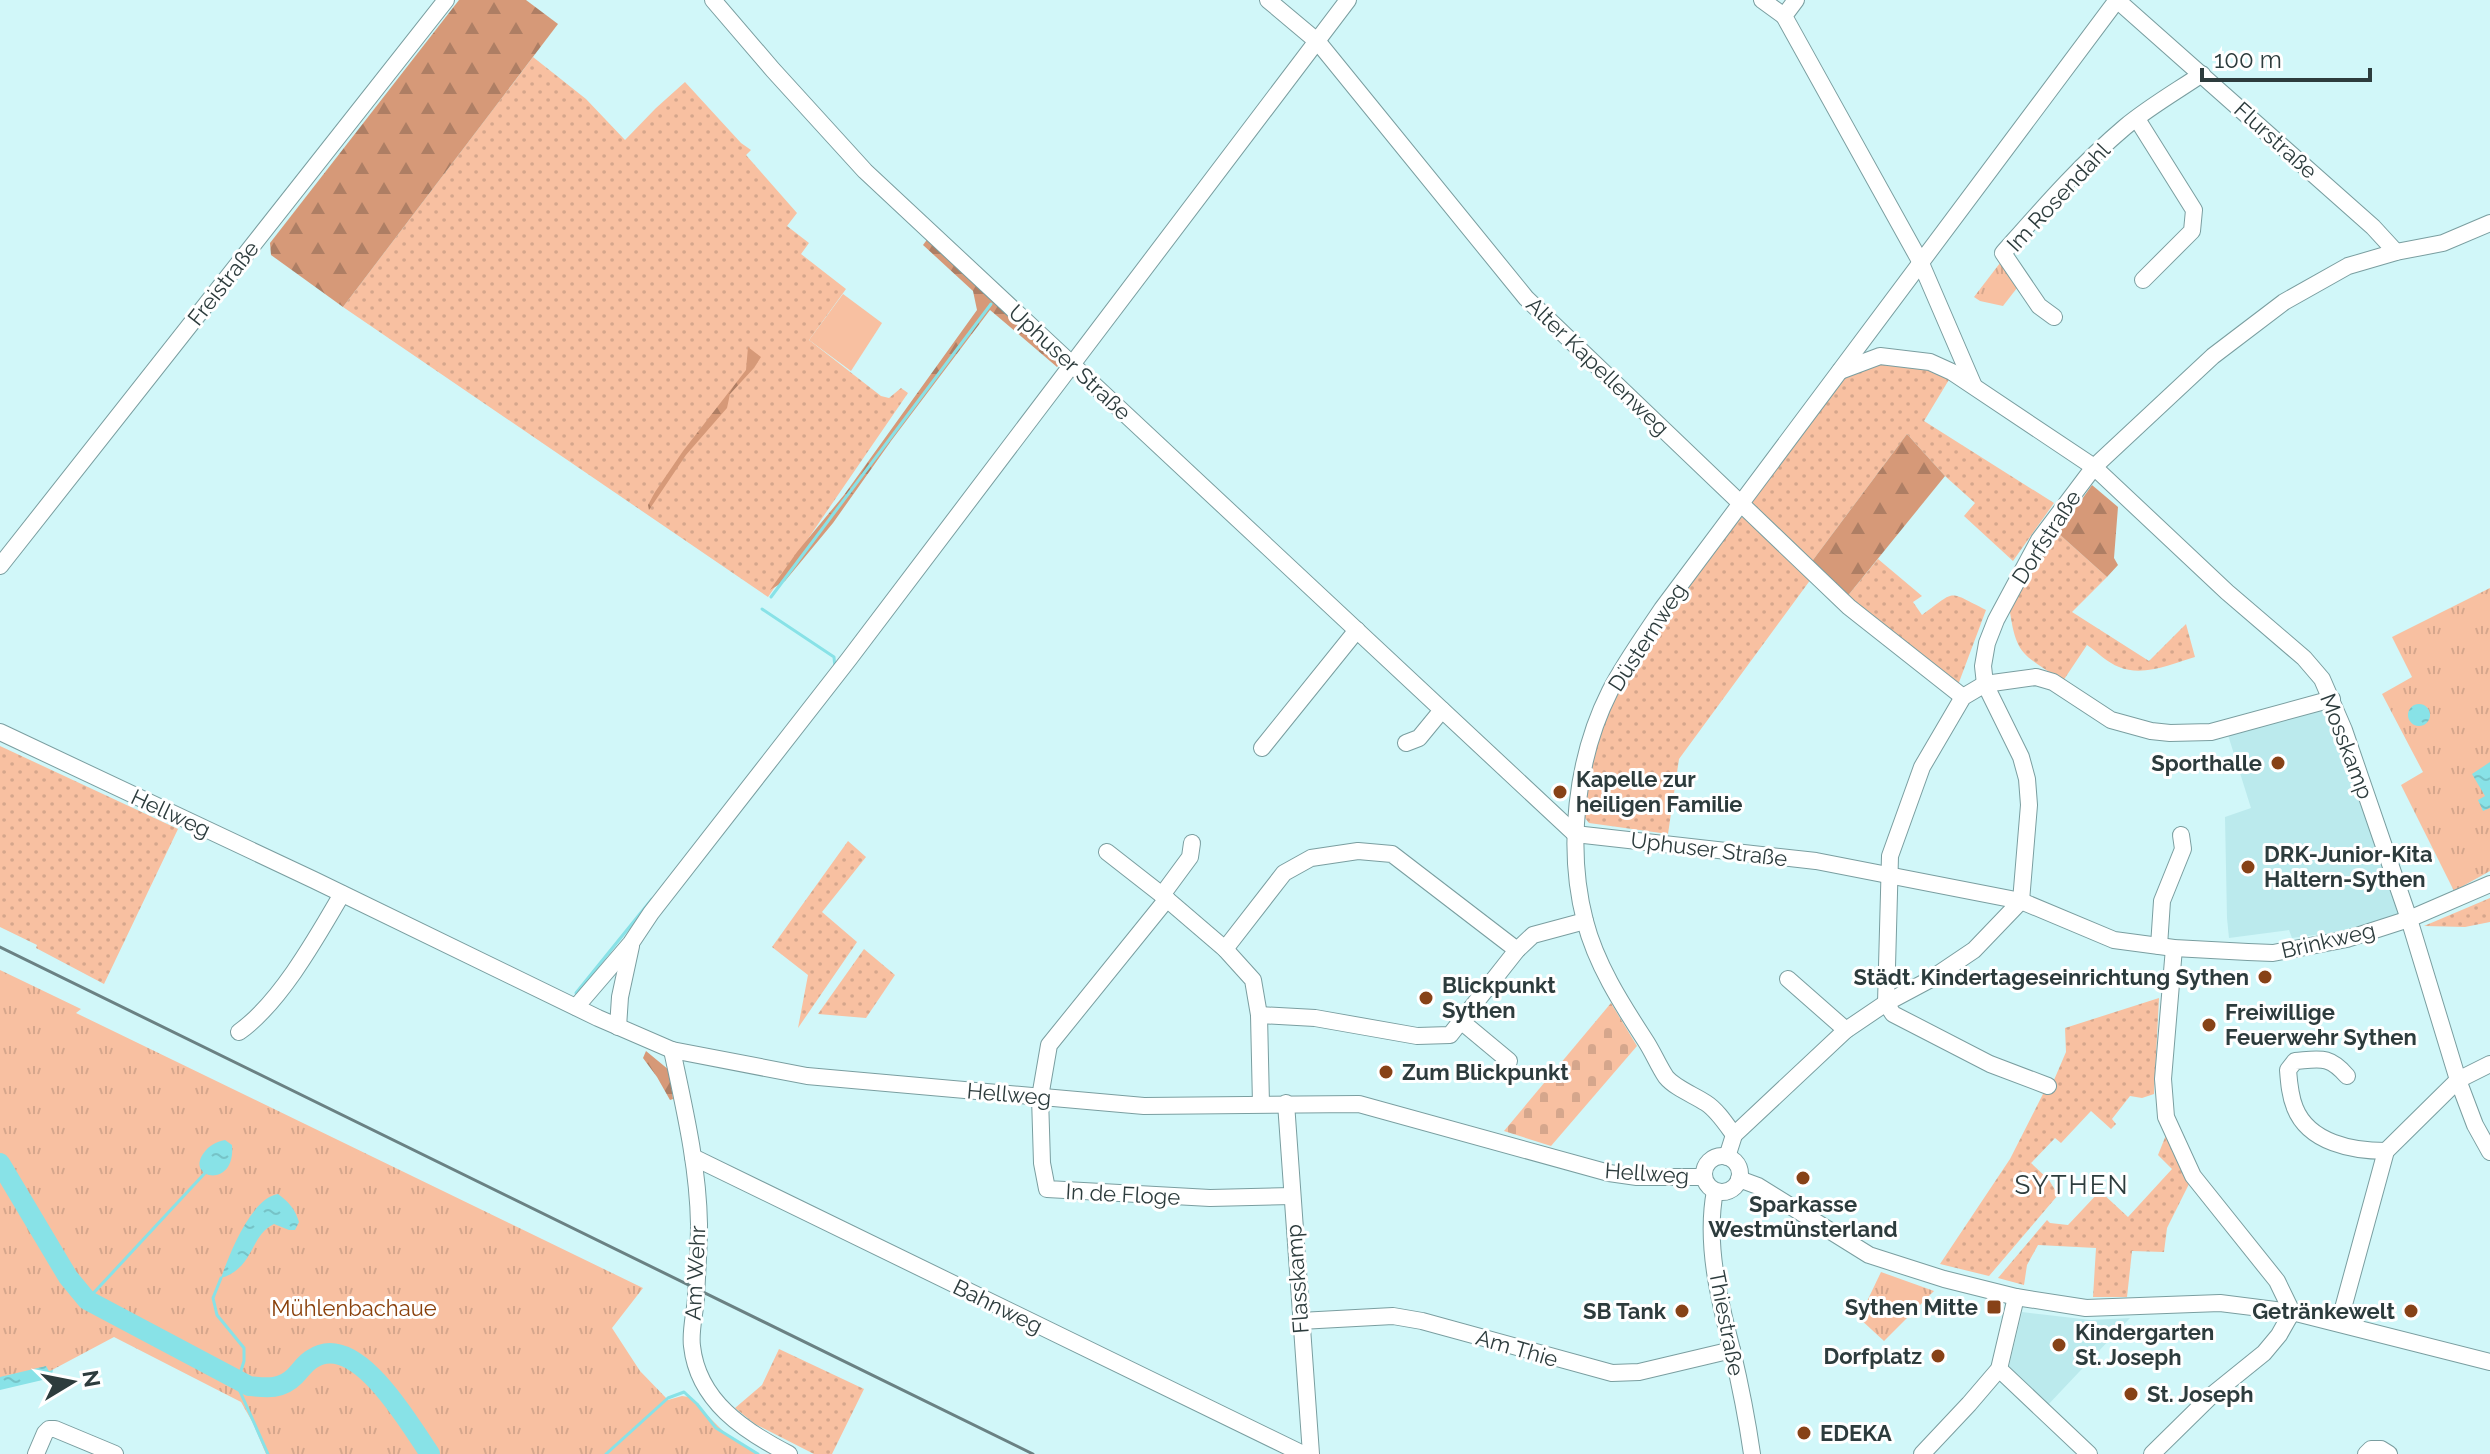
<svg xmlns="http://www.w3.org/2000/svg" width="2490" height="1454" viewBox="0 0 2490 1454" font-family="Raleway,sans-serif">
<defs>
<pattern id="grass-dots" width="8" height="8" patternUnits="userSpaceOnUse" patternTransform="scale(2)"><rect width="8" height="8" fill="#f8c0a1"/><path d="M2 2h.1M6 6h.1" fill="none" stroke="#d5a68c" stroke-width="1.8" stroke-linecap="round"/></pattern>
<pattern id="forest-firs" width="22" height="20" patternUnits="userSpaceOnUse" patternTransform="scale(2)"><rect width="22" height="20" fill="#d69978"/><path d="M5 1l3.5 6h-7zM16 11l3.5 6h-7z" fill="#ae7e64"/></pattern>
<pattern id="cemetery-stones" width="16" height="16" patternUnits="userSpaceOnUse" patternTransform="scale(2)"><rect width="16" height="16" fill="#f8c0a1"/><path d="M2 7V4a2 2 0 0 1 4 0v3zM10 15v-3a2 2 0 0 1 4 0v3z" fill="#d5a68c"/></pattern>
<pattern id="park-tufts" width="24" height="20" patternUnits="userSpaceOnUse" patternTransform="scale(2)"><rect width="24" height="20" fill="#f8c0a1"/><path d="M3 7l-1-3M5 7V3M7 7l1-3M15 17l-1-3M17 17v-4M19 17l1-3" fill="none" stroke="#d5a68c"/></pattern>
<pattern id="water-ripples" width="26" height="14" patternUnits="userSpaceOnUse" patternTransform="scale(2)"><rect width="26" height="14" fill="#88e2e7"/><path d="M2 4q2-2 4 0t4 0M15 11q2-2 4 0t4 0" fill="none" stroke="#76c3c7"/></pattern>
</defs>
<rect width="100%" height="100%" fill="#d1f7f9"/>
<g fill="#bbeaed">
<polygon points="2323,708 2332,713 2403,913 2337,932 2292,938 2289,930 2229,938 2227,918 2225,817 2251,808 2228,735"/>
<polygon points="2022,1312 2091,1320 2130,1318 2046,1407 2008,1370"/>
</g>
<g fill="url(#grass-dots)">
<polygon points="533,57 586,99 625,140 656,108 685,82 741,143 751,150 746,155 797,213 787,226 809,243 801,254 846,289 809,340 881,396 889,398 901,388 908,393 768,597 343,307"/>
<polygon points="1884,362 1920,365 1950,378 1924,421 2054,503 2013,561 1964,516 1975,503 1945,476 1907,434 1810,564 1752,509 1751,499 1836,385 1850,374"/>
<polygon points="1746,517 1811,579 1679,759 1668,834 1589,823 1581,813 1595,740 1638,650 1737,518"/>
<path d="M2058 533 2107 577 2072 612 2149 661 2186 624 2195 657C2172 664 2143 677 2119 667 2108 663 2097 652 2087 645L2063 681C2022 653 2016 657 2009 605Z"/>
<path d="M1878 559 1922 596 1913 602 1922 615C1957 590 1946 590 1986 610L1958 685 1846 598Z"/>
<polygon points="0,746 178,829 104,984 36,948 37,945 0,927"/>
<polygon points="848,841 866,857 822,912 857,942 798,1028 808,975 772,947"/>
<polygon points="2490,898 2490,922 2465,927 2424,926"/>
<polygon points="864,949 895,975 866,1018 818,1014"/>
<polygon points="2159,998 2154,1094 2142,1098 2130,1096 2112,1119 2116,1124 2111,1129 2091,1111 2061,1143 2055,1138 2031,1163 2049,1180 2058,1195 1989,1276 1940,1264 2010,1159 2044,1092 2054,1080 2066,1052 2065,1028"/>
<polygon points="2166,1135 2190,1182 2167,1228 2164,1252 2132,1251 2127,1297 2093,1297 2096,1248 2038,1245 2027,1265 2024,1285 1998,1278 2047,1220 2050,1223 2068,1225 2100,1191 2128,1217 2172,1169 2158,1155"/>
<polygon points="779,1349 864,1389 832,1454 814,1454 755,1424 735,1408 762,1385"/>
</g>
<g fill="url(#forest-firs)">
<polygon points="459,0 526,0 558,24 343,307 271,255 270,243"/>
<polygon points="929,237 1061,363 1057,367 990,310 891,441 833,523 785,581 770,590 797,552 844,495 977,310 973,291 923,245"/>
<polygon points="748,347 761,357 754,368 730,394 727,408 686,455 649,510 648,505 655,492 683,451 746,370"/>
<polygon points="1907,434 1945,476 1846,598 1810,564"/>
<polygon points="2092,485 2118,507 2114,558 2118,565 2107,577 2058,533"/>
<polygon points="646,1051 669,1070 673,1099 670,1100 657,1077 643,1058"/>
</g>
<polygon fill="url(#cemetery-stones)" points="1611,1003 1637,1046 1551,1146 1504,1131"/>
<g fill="url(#park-tufts)">
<polygon points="2000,263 2017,288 2003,306 1980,301 1974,297"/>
<polygon points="2490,588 2490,871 2454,891 2401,785 2423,772 2382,694 2412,677 2392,637"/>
<polygon points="0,970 81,1009 76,1013 643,1288 612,1328 640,1371 668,1400 682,1396 689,1397 726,1434 759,1454 266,1454 253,1423 241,1402 114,1337 52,1370 51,1378 0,1388"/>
<polygon points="1881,1272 1934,1291 1884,1341 1859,1318"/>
</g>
<polygon fill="#f8c0a1" points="843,294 882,323 851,371 809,340"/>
<g fill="url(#water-ripples)">
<circle cx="2419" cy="715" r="11"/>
<polygon points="2490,762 2490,808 2483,811 2478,800 2485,796 2472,774"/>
<path d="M225 1140 232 1145C236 1189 186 1179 203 1154 209 1145 216 1142 225 1140Z"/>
<path d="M278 1194C289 1202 295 1209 299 1222L295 1230H289L274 1224C249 1236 255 1268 221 1278 229 1255 251 1198 278 1194Z"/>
<polygon points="46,1366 49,1371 53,1370 51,1378 0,1390 0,1377"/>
</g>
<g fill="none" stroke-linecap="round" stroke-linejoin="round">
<g stroke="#88e2e7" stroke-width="3">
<polyline points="771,597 991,304"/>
<polyline points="762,609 834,657 835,668"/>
<polyline points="576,993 652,899"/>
<polyline points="221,1278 213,1298 217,1315 244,1348 244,1361 238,1380"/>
<polyline points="87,1300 205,1173"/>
<polyline points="234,1378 268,1454"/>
<polyline points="606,1454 668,1398 684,1392 697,1404 716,1428 758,1454"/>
</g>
<path stroke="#88e2e7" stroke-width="20" d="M0 1163 68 1277 87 1300 249 1386C267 1388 281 1390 295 1376 301 1370 305 1363 312 1359 356 1329 410 1425 430 1454"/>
<g stroke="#7a9ea0" stroke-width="18">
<g id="minor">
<polyline points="713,0 773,70 865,171 1575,834 1816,861 2021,901 2114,940 2174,948 2248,952 2273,953 2347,939 2409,919 2490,884"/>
<polyline points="1268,0 1318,42 1526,298 1849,607 1963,697"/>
<polyline points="1762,0 1784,16"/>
<polyline points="1796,0 1784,16 1920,261 1973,384"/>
<polyline points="2117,0 2373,227 2396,252"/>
<polyline points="2137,119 2194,210 2192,231 2143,280"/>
<path d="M2054 317 2039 306 2003 253C2042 209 2080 165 2125 127 2149 107 2177 91 2202 74"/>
<polyline points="1840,371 1880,356 1930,362 1952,372 2094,467 2227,592 2304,658 2322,679 2344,730 2409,919 2458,1080 2475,1125 2490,1152"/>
<polyline points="0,566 446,0"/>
<polyline points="0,732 314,880 598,1018 672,1050 807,1076 1144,1106 1359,1104 1609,1173 1637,1177 1704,1177"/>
<polyline points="1406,743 1419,738 1442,710"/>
<polyline points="1262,748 1357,630"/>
<polyline points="1107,852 1162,895 1225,949 1253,980 1259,1015 1261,1104"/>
<polyline points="1162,895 1190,857 1192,843"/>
<polyline points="1167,899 1049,1045 1040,1097 1042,1163 1047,1189 1210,1198 1292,1196"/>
<polyline points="2159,946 2162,901 2183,849 2181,835"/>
<polyline points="2174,948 2163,1079 2166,1117 2193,1176 2277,1281 2292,1312"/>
<polyline points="1225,949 1284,873 1311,858 1358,851 1392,854 1517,950"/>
<polyline points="1788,979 1846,1030"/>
<polyline points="576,1007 631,943 651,913 849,659 1348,0"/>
<polyline points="1259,1015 1315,1018 1417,1036 1450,1035 1517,950 1533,935 1585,921"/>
<polyline points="1461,1021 1509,1061"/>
<polyline points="618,1027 620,997 631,946"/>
<path d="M239 1032C280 1003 317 937 342 894"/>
<path d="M672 1050C684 1107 698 1165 699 1224 699 1249 697 1274 696 1298 695 1313 690 1331 692 1346 698 1401 744 1431 789 1454"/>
<path d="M2347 1076C2329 1055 2320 1059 2295 1061L2288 1070C2289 1083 2290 1096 2295 1108 2309 1143 2353 1151 2386 1151"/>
<polyline points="2048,1086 1990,1064 1893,1014 1886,1003 1890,856 1922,767 1963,697 1985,684 2036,677 2053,682 2111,720 2151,731 2170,733 2211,732 2332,699"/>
<polyline points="1286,1103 1311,1454"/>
<path d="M1734 1135C1726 1124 1717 1110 1706 1103 1694 1095 1675 1088 1666 1077 1658 1065 1653 1052 1645 1040 1621 1003 1596 964 1585 921 1566 848 1576 758 1610 691 1625 662 1644 636 1662 609L2117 0"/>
<circle cx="1722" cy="1174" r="18"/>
<polyline points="693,1157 1303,1454"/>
<polyline points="1727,1157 1734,1135 1846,1030 1886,1003 1931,979 1974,950 2021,901 2029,805 2027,779 2021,757 1985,684 1983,666 1987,643 1996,620 2039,540 2094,467 2213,356 2284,302 2348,266 2396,252 2443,243 2490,223"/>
<polyline points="1739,1179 1758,1186 1869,1255 1944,1279 2016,1297 2086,1308 2220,1303 2292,1312 2490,1362"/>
<path d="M1715 1191C1705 1243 1719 1299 1732 1350 1740 1384 1747 1419 1752 1454"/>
<polyline points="1300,1321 1393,1316 1422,1321 1612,1373 1639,1372 1732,1350"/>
<polyline points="2339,1323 2386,1151 2458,1080 2490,1064"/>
<polyline points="1999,1369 2089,1454"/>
<polyline points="36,1454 45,1433 49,1429 55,1429 115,1454"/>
<polyline points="1922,1454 1969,1404 1999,1369 2016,1297"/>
<polyline points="2152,1454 2212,1395 2264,1353 2279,1335 2292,1312"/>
<polyline points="2366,1454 2371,1449 2381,1449 2389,1454"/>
</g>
</g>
<use href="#minor" stroke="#fff" stroke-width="16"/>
<polyline stroke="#6a8183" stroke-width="3" points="0,947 1033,1454"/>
</g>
<g fill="#874217" stroke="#fff" stroke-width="3">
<circle cx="2278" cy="763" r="8"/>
<circle cx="1560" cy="792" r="8"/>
<circle cx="2248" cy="867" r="8"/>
<circle cx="2265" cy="977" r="8"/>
<circle cx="1426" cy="998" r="8"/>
<circle cx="2209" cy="1025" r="8"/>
<circle cx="1386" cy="1072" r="8"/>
<circle cx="1803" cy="1178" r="8"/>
<rect x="1986" y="1299" width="16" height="16" rx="4"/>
<circle cx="1682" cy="1311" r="8"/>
<circle cx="2411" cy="1311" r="8"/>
<circle cx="2059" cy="1345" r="8"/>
<circle cx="1938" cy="1356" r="8"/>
<circle cx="2131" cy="1394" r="8"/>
<circle cx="1804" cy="1433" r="8"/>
</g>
<g text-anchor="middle" stroke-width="6" stroke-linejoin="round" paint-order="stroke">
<g font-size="22" fill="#2d3c3d" stroke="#fff">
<text transform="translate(2276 140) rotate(42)" y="8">Flurstraße</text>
<text transform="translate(2058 197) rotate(-47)" y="8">Im Rosendahl</text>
<text transform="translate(223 283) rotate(-52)" y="8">Freistraße</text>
<text transform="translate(1070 362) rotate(43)" y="8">Uphuser Straße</text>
<text transform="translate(1598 366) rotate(44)" y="8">Alter Kapellenweg</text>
<text transform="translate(2046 537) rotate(-57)" y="8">Dorfstraße</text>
<text transform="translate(1647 637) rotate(-57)" y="8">Düsternweg</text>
<text transform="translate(2347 746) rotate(69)" y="8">Mosskamp</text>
<text transform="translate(171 813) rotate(25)" y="8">Hellweg</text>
<text transform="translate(1709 849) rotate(7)" y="8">Uphuser Straße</text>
<text transform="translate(2328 940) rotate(-13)" y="8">Brinkweg</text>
<text transform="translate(1009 1094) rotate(5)" y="8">Hellweg</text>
<text transform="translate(1647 1173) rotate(4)" y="8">Hellweg</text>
<text transform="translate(1123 1194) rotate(3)" y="8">In de Floge</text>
<text transform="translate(695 1273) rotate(-87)" y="8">Am Wehr</text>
<text transform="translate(1297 1279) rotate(-94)" y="8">Flasskamp</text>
<text transform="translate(998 1306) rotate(26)" y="8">Bahnweg</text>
<text transform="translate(1727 1323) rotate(79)" y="8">Thiestraße</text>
<text transform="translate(1517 1348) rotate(16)" y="8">Am Thie</text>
</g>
<g font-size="22" font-weight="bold" fill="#2d3c3d" stroke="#fff" text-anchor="start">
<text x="2262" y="771" text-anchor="end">Sporthalle</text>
<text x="1576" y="787">Kapelle zur<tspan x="1576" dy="25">heiligen Familie</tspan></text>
<text x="2264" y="862">DRK-Junior-Kita<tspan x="2264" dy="25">Haltern-Sythen</tspan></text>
<text x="2249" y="985" text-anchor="end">Städt. Kindertageseinrichtung Sythen</text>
<text x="1442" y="993">Blickpunkt<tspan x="1442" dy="25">Sythen</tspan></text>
<text x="2225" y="1020">Freiwillige<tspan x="2225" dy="25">Feuerwehr Sythen</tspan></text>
<text x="1402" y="1080">Zum Blickpunkt</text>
<text x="1803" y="1212" text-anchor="middle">Sparkasse<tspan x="1803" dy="25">Westmünsterland</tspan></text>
<text x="1978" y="1315" text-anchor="end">Sythen Mitte</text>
<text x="1666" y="1319" text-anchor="end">SB Tank</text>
<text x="2395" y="1319" text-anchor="end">Getränkewelt</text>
<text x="2075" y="1340">Kindergarten<tspan x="2075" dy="25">St. Joseph</tspan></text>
<text x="1922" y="1364" text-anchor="end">Dorfplatz</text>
<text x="2147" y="1402">St. Joseph</text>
<text x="1820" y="1441">EDEKA</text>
</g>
<g font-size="22" fill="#89400b" stroke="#fff">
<text x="354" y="1316">Mühlenbachaue</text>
</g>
<g font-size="26" letter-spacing="2" fill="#2d3c3d" stroke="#fff">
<text x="2072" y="1194">SYTHEN</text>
</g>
</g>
<g transform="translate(72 1382) rotate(80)" stroke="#ffffff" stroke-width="6" paint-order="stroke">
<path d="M0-6L14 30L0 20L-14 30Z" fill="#2d3c3d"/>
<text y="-12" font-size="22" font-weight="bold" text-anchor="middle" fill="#2d3c3d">N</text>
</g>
<path d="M2202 68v12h168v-12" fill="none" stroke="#2d3c3d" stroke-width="4"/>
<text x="2214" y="68" font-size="24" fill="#2d3c3d" stroke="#ffffff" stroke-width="6" paint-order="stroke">100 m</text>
</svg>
